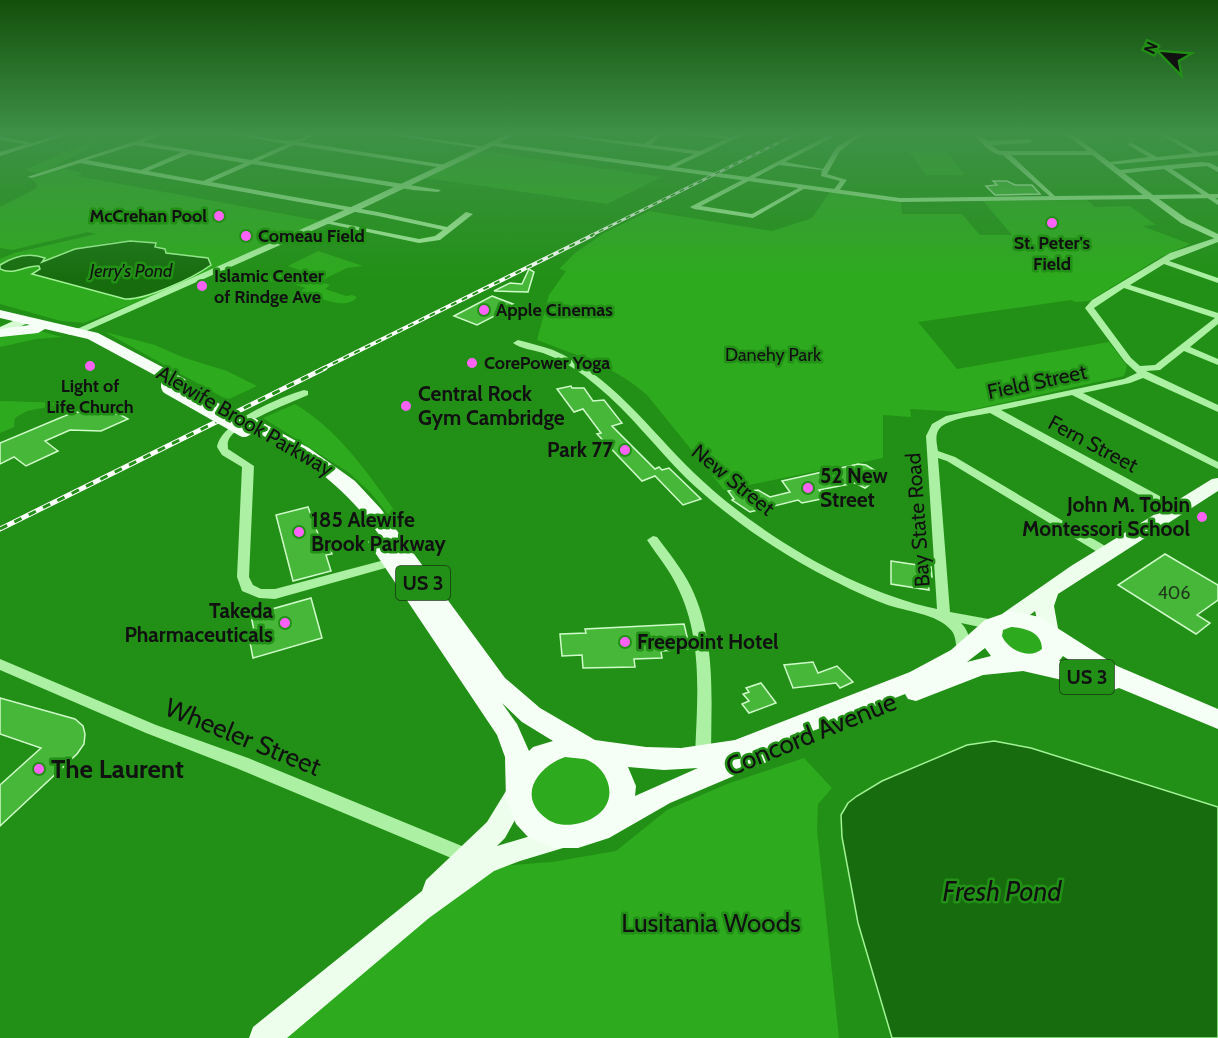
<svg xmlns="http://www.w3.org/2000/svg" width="1218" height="1038" viewBox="0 0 1218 1038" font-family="Cabin,sans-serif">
<rect width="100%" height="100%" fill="#229016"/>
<g fill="#2eaa1e">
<polygon points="105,132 124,132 87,146 92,147 45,171 36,173 25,170 83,144 80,139"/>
<polygon points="1071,132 1153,132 1169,141 1087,144"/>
<polygon points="482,151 662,177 607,204 426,178"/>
<polygon points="909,152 946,152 965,175 926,175"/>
<path d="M62 168 83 173 78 176 322 221 155 295 84 323 61 321 0 304V269C14 276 25 265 39 266L40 269 33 273 125 299C150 300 186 279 209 267L208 258 166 253 165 249 142 241 112 242 69 251 41 263 44 260C28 253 15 255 0 265V259L14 253 96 234 88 232 12 250 0 248V207L37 188 36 182 31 179Z"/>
<path d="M830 192 901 202 902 214H962L980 235H1012L983 201 1087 200 1095 207 1130 206 1156 225 1142 226 1190 244 1161 257 1089 301 1075 302 1071 300 918 322 957 369 1109 342 1127 366 1124 376 962 412 910 409 911 417 883 415V458L724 490 647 395C616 367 576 355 537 340L549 295 566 271 559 269 575 253 604 233 649 211 772 231 812 218Z"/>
<polygon points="318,251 363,266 347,268 324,279 288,266"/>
<path d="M285 271 330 285 325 289 346 296 352 295 357 297C346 312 315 296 300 291L306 288 281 280 272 282 267 278 271 274Z"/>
<polygon points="40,331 62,337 36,339 0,347 0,336"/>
<polygon points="105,332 155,345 182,357 227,371 257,386 229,399 224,398"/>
<polygon points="0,401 67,403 27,411 15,418 14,427 0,433"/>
<path d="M295 404C341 432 369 475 400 518L390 517 371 493 348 472 263 418Z"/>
<polygon points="1020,625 1041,636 1045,652 1019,657 998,633 1006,626"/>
<polygon points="579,754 603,764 614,798 598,819 570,828 543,820 529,799 533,775 552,758"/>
<polygon points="804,758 832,788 818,804 817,830 839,1038 277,1038 484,867 552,862 616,851 667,810 727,784"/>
</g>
<g fill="#176d0e" stroke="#a1f395" stroke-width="1.5">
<path d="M130 241 156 243 155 247 165 249 166 253 208 258 211 265C193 278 146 300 125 299L32 274 40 269 39 266C25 265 14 276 0 269V265C14 256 29 252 45 258L42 262 75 249Z"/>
<polygon points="994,741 1031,748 1218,807 1218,1038 892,1038 858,923 842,837 841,815 848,803 857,796 882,781 967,745"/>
</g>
<g fill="#47b73a" stroke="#cffcc9" stroke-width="1.5">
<polygon points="993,181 1007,181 1015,185 1032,185 1040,194 995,195 986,186 997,185"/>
<polygon points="529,269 534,272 528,292 494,291 510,283 522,284"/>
<polygon points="492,296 513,304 510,306 512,307 477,325 454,316"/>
<polygon points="571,386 572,388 584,388 593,401 604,400 622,423 612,426 655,469 659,467 662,470 669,468 701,499 683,505 655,476 642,481 597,434 601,433 583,409 574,412 557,389"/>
<polygon points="74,412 119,414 128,419 101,431 70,430 45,441 58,451 26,466 14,457 0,464 0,443"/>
<polygon points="858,464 866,465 876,471 872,473 880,477 865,488 855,483 819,490 826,498 802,503 798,500 750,512 732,500 734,499 728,491 744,488 749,491 758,490 770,497 790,492 782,481"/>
<polygon points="308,507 323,547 330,545 332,554 326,555 331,571 293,581 276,515"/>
<polygon points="1165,554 1218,585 1218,600 1197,615 1210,623 1196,634 1118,585"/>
<polygon points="891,561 931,567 932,577 928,577 929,590 891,584"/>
<polygon points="311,598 322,638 253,658 248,632 254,631 251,615"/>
<polygon points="684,624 690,649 661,651 662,658 634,659 635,667 583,668 582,655 562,656 560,634 586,633 585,629"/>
<polygon points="813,662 818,673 837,666 853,682 840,688 836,683 793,688 784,665"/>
<polygon points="761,683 776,703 749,713 742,704 749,701 743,694 749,692 746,688"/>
<polygon points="0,698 75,719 83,726 85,734 84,744 77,754 0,826 0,785 41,748 0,734"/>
</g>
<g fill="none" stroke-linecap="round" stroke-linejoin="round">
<g fill="#acf0a3" fill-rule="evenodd">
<polygon points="67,132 76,132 0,156 0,152 26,144 0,140 0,136 32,143"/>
<path d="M163 132H171L142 142 251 160 287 144 219 132C243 132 266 139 290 141 300 141 310 132 321 132L300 142 446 165 447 166 444 168 294 145 258 161 441 190 438 192 413 190 252 164 211 182 378 212 447 227 466 212 473 214 440 240 419 243 320 222 324 220 419 239 435 236 443 230 378 216 80 163 32 178 27 177ZM135 145 182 152 141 170 87 160ZM189 154 244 163 203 181 148 171Z"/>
<polygon points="329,132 339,132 340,133 337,135"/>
<polygon points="371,132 386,132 487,147 484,149"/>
<polygon points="533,132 548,132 644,144 660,132 666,132 650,145 700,151 726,139 690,135 688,132 711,132 710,134 732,137 743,132 750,132 669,170 666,168 667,167 694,154"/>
<polygon points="859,132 866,132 840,151 827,174 847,180 838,192 833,191 840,181 821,176 822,170 779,165 701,206 752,214 802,186 807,187 753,218 694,209 690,207 829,135 833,135 833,137 785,162 823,169 836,148"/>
<polygon points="1156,132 1163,132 1200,153 1218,151 1218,155 1106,165 1103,163 1149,157 1128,145 1130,142 1157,157 1193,153"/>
<path d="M978 134 987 141 1030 139 1033 141 1030 143 991 145 999 151H1093L1096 153 1093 155H1011L1056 197 1057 198 1054 200 1003 155C991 155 983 144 975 136Z"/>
<polygon points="1200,162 1210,163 1218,167 1218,172 1207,166 1172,169 1218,200 1218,205 1164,169 1118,174 1115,172 1118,170"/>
<path d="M1218 237V242L1169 261 1218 278V283L1164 264 1130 285 1218 313V324L1190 347 1218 359V365L1184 351 1160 370 1146 371 1218 405V412L1143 378 1130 383 1083 393 1218 462V469L1072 395 1001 410 1180 507 1182 510 1180 513H1172L990 413C977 416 944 418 938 431 935 437 937 445 938 451L955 457 1112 550 1114 553 1112 556H1104L947 461 938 458 950 612 994 620 999 622 1001 625 999 628 994 630 961 623C969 630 973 647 969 656L964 657 959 656C955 648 957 636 951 630 936 613 907 612 885 604 861 595 838 583 815 571 769 546 724 514 686 478 656 448 630 413 597 386 582 373 563 360 543 353 534 350 521 349 513 343L518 340C529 343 542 346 553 350 611 375 649 429 693 472 755 532 852 591 937 609L926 436 932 424 946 416 1124 379 1137 373 1125 362 1085 308 1092 300 1170 253ZM1124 288 1215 318 1155 365 1140 366 1131 358 1094 308Z"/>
<path d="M304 390 308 391V395C290 403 237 423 229 439 227 443 228 445 228 449L254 466 249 577 253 585 261 589H275L392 558 398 562 396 565 275 599 259 598 242 591 237 577 242 467 222 455 217 447C221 421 281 397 304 390Z"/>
<path d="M653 536 657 537C669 553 682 569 691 587 717 641 711 700 711 758L709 763 703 765 697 763 695 758C697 700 704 640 677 586 669 569 657 555 647 540Z"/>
<polygon points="0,659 156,725 248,758 474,851 477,857 474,863 468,865 236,768 146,733 0,670"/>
</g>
<polygon fill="#acf0a3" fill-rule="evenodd" points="512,132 520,132 499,143 900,198 1143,195 1063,132 1070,132 1153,195 1218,194 1218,198 1159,199 1187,219 1218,234 1218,240 1181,223 1149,199 900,202 493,146 357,211 77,335 69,335 68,333 351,207"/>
<polygon fill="#d5fbd1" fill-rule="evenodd" points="24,316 30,320 28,323 0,336 0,327"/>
<g fill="#edffec" fill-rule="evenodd">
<path d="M1218 478V491L1058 594 1054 606 1059 634 1056 639 1049 642 1042 639 1035 611C1024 619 1015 628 1002 624L999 619 1002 614 1071 566 1212 479Z"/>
<polygon points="518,782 527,786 530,793 505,838 497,846 564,826 573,829 577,837 573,845 520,861 494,871 429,918 287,1038 249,1038 253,1027 422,891 426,880 487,822 509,786"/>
</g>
<g fill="#f6fff6" fill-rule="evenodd">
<polygon points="0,310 98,333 185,379 187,382 179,387 173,385 88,339 45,329 38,333 0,337 0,329 30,325 0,318"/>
<path d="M254 418 309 448 355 481 381 509 505 678 540 708 595 740 646 747 681 748 735 740 910 672 951 650 985 620 1011 611 1040 617 1117 666 1218 709V729L1119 688 1110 691 1023 671 983 675 916 701 908 699 905 694 768 749 771 755 767 762 670 803 609 838 578 848H555L528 837 516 824 506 800 505 757 497 735 368 542 371 537 380 536C342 482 304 459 248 427L245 423 248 419ZM1011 627C1025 628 1042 632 1042 649 1030 660 1008 650 1002 636L1003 630ZM985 648 991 656 967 662ZM1063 656 1078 666 1059 661ZM502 703 522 722 553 741 533 747 529 751 517 724ZM565 757C571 758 578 758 584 759 603 764 617 789 605 807 595 823 563 831 547 819 516 797 537 767 565 757ZM628 767 664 770 698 768 635 796 636 786Z"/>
</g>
<g stroke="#fff" stroke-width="3">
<polyline id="rail-far2" points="590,236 800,132"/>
</g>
<g stroke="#fff" stroke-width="4">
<polyline id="rail-far1" points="322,369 593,235"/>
</g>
<g stroke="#fff" stroke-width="5">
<polyline id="rail" points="0,529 325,368"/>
</g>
<use href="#rail-far2" stroke="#229016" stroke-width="1.5" stroke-dasharray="5" stroke-linecap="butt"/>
<use href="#rail-far1" stroke="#229016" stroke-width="2" stroke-dasharray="6" stroke-linecap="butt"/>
<use href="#rail" stroke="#229016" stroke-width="3" stroke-dasharray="8" stroke-linecap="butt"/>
<polyline stroke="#f6fff6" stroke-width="18" points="170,386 244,428"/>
</g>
<linearGradient id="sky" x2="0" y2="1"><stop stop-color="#134f0c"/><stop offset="0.48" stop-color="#3e9147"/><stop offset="1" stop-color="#3e9147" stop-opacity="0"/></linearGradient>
<rect width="1218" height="277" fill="url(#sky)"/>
<g fill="#ff62f8" stroke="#229016" stroke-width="2">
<circle cx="219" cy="216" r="6"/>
<circle cx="1052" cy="223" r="6"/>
<circle cx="246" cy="236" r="6"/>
<circle cx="202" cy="286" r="6"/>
<circle cx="484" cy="310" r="6"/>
<circle cx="472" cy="363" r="6"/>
<circle cx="90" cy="366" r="6"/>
<circle cx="406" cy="406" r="6"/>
<circle cx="625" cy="450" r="6"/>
<circle cx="808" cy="488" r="6"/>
<circle cx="1202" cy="517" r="6"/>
<circle cx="299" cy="532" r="6"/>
<circle cx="285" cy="623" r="6"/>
<circle cx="625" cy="642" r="6"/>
<circle cx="39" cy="769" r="6"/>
</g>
<g text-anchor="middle" stroke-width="5" stroke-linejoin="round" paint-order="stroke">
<g font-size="18" font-weight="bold" fill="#111" stroke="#229016" text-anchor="start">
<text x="207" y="222" text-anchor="end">McCrehan Pool</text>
<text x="258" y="242">Comeau Field</text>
<text x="1052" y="249" text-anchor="middle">St. Peter's<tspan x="1052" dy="21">Field</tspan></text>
<text x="214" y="282">Islamic Center<tspan x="214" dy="21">of Rindge Ave</tspan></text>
<text x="496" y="316">Apple Cinemas</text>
<text x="484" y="369">CorePower Yoga</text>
<text x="90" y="392" text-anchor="middle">Light of<tspan x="90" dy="21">Life Church</tspan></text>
</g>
<g font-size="18" font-style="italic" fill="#111" stroke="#229016">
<text x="131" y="277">Jerry's Pond</text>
</g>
<g font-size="18" fill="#111" stroke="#229016">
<text x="773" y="361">Danehy Park</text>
</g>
<g font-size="18" fill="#1e3a1b">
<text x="1174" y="599">406</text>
</g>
<g fill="#229016" stroke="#163712" stroke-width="1.5">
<rect x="396" y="566" width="54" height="34" rx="4.5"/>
<rect x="1060" y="660" width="54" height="34" rx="4.5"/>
</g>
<g font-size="20" font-weight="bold" fill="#111">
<text x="423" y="590">US 3</text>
<text x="1087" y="684">US 3</text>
</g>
<g font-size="21" fill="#111" stroke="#229016">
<text transform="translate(1037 382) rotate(-12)" y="7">Field Street</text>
<text transform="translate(245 421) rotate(30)" y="7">Alewife Brook Parkway</text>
<text transform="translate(1093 444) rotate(28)" y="7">Fern Street</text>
<text transform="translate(733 480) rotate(39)" y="7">New Street</text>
<text transform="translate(918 520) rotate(-94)" y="7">Bay State Road</text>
</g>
<g font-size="21" font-weight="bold" fill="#111" stroke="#229016" text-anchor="start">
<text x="418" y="401">Central Rock<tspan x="418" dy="24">Gym Cambridge</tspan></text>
<text x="613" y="457" text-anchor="end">Park 77</text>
<text x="820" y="483">52 New<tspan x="820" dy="24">Street</tspan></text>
<text x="1190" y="512" text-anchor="end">John M. Tobin<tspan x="1190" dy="24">Montessori School</tspan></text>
<text x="311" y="527">185 Alewife<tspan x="311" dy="24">Brook Parkway</tspan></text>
<text x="273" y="618" text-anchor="end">Takeda<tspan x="273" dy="24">Pharmaceuticals</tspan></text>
<text x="637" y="649">Freepoint Hotel</text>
</g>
<g font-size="26" fill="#111" stroke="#229016">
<text transform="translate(811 734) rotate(-22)" y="9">Concord Avenue</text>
<text transform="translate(243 737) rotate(22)" y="9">Wheeler Street</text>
</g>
<g font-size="26" font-weight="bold" fill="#111" stroke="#229016" text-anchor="start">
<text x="51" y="778">The Laurent</text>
</g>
<g font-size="26" fill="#111" stroke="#229016">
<text x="711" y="932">Lusitania Woods</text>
</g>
<g font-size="27" font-style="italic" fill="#111" stroke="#229016">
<text x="1002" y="901">Fresh Pond</text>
</g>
</g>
<g transform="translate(1164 54) rotate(295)" stroke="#229016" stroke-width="4.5" paint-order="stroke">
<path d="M0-4.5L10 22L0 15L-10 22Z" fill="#111111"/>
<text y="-9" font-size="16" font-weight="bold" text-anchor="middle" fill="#111111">N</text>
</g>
</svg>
